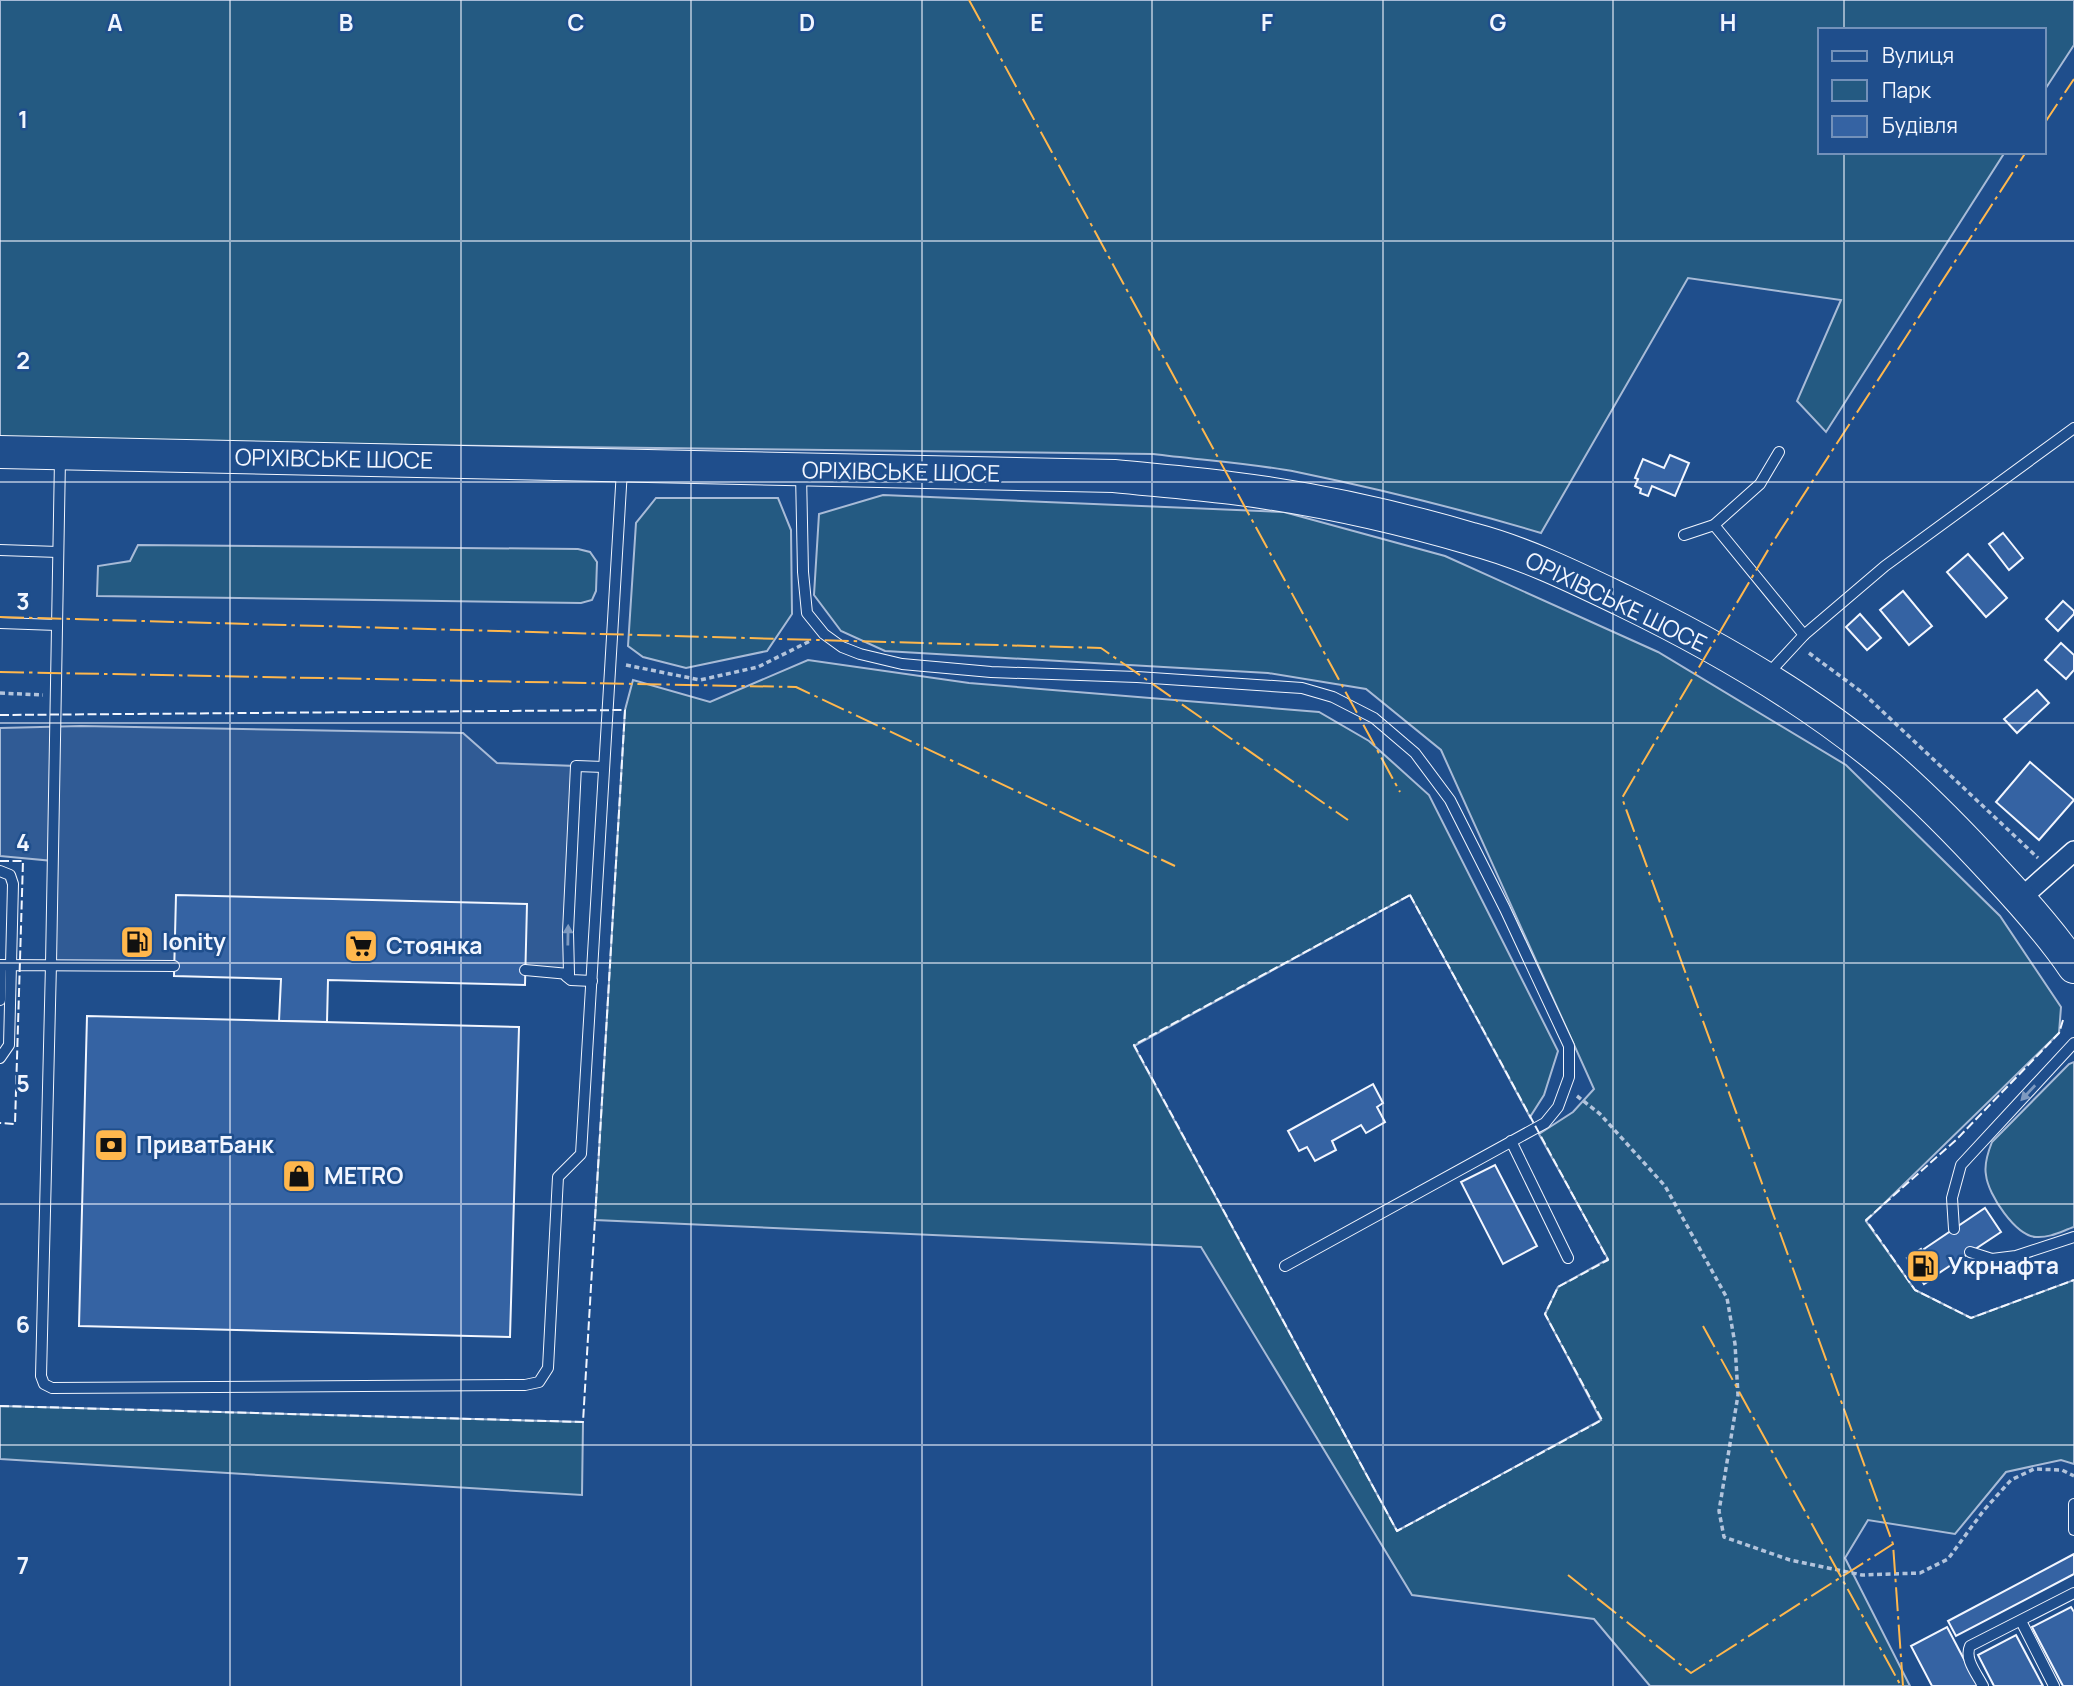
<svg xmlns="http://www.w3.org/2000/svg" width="2074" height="1686" viewBox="0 0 2074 1686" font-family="Manrope,sans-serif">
<rect width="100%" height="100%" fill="#1f4e8c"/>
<g fill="#245a82" stroke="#a8bbd7" stroke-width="2">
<path d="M0 0H2074V45L2044 91V30H1820V152H2005L1826 432 1797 401 1841 300 1688 278 1541 533C1461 509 1379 489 1297 472 1250 463 1200 460 1153 454L0 440Z"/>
<polygon points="883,495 1284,512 1445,556 1658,652 1846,765 2000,916 2061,1007 2059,1033 1866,1221 1915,1290 1971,1318 2074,1280 2074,1464 2061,1460 2006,1472 1955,1534 1868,1520 1845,1558 1910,1686 1650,1686 1594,1619 1412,1595 1201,1247 595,1220 625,710 633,680 710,702 808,660 969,683 1319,712 1369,741 1429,795 1558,1051 1544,1095 1530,1117 1410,895 1134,1046 1397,1531 1601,1420 1545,1314 1558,1287 1608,1259 1539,1134 1573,1112 1594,1089 1441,750 1366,689 1268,673 885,651 841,631 814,595 819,514"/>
<polygon points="656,498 778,498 791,530 792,614 767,651 686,668 643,657 628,646 636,523"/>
<polygon points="138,545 578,549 590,552 597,562 596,591 592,600 581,603 97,596 98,566 130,561"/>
<path d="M2074 1062V1227C2062 1231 2050 1238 2036 1237 2016 1236 1988 1195 1986 1175 1984 1165 1988 1152 1992 1142L2069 1064Z"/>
<polygon points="0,1406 583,1422 582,1495 0,1459"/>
</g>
<polygon fill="#305b95" stroke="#a8bbd7" stroke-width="2" points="81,726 463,733 497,763 576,766 569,974 51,964 53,861 0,856 0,728"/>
<g fill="#3563a3" stroke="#f2f6ff" stroke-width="2">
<polygon points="1670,455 1689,463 1675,496 1652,486 1648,496 1640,493 1641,489 1635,486 1638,479 1635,478 1643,459 1664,468"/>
<polygon points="2003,533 2023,558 2009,570 1989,544"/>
<polygon points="1968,554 2007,598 1986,617 1947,572"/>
<polygon points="1903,591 1932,626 1909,645 1880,610"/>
<polygon points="2063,601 2074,611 2074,614 2058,631 2046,619"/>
<polygon points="1860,614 1881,638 1867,650 1846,627"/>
<polygon points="2061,643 2074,655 2074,670 2066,679 2045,660"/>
<polygon points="2037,690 2049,703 2017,733 2004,719"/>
<polygon points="2030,762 2074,800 2039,840 1996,802"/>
<polygon points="176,895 527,904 525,985 328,980 327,1022 279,1021 281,979 174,976"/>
<polygon points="87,1016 519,1027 510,1337 79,1326"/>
<polygon points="1373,1084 1383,1103 1377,1107 1385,1122 1366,1133 1361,1125 1332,1141 1336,1150 1315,1161 1307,1147 1299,1151 1288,1131"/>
<polygon points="1495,1165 1537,1246 1503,1264 1461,1182"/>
<polygon points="1985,1208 2001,1232 1939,1273 1924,1249"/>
<polygon points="1921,1249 1938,1275 1924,1284 1907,1258"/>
<polygon points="2074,1554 2074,1574 1956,1636 1948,1621"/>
<polygon points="2071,1607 2074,1612 2074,1686 2063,1686 2032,1627"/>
<polygon points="1947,1627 1978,1686 1932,1686 1911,1646"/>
<polygon points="2016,1635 2043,1686 1994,1686 1978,1655"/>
</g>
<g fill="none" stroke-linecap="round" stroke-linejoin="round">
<g stroke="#f2f6ff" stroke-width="12">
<g id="service">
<polyline points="60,459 51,964 41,1376 44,1384 52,1388 525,1385 539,1382 548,1368 558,1177 581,1154 622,470"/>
<polyline points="801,473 803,572 807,613 824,634 842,647 860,654 902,664 991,672 1137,677 1302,688 1333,697 1374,718 1415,753 1450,800 1505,909 1569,1046 1569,1077 1558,1107 1545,1123 1285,1266"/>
<polyline points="1714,525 1804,635"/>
<polyline points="1684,535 1714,525 1760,484 1779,452"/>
<polyline points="0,550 58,552"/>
<polyline points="0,623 57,625"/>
<polyline points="1767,675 1804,635 1885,566 2074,428"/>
<polyline points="0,871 10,875 13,884 9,1045 0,1058"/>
<polyline points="525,970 569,974"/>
<polyline points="592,981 571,980 566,976 569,974 568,932 576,766 604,767"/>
<polyline points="0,1000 1,965 174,966"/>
<polyline points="1511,1141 1568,1258"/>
<polyline points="1954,1229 1952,1198 1961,1165 2074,1043"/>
<polyline points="1970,1252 1992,1259 2016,1256 2074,1237"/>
<polyline points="2074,1504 2074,1530"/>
<polyline points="2021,1621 2054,1686"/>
<path d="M1983 1686C1977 1674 1964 1659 1970 1646L2074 1593"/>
</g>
</g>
<g stroke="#f2f6ff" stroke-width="22">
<polyline id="minor" points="2020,899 2074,851"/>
</g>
<g stroke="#f2f6ff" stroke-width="34">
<path id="trunk" d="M0 452 1114 476C1153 480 1192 483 1231 488 1312 498 1394 516 1472 539 1525 553 1574 577 1622 600 1715 645 1809 699 1888 766 1926 799 1961 835 1995 872 2023 902 2051 933 2074 967"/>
</g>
<g stroke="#b3c4dc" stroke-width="3.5" stroke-dasharray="5 3.5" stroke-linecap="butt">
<polyline points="1809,653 1863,693 2038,858"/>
<polyline points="626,665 700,680 758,667 812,640"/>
<polyline points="0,693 43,695"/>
<polyline points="1577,1096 1600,1114 1665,1186 1727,1298 1735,1344 1738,1395 1719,1511 1724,1537 1790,1560 1862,1575 1920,1573 1948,1559 1984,1510 2011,1480 2034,1469 2062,1470 2074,1476"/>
</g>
<use href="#service" stroke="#1f4e8c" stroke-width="10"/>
<use href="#minor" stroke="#1f4e8c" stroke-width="19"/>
<use href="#trunk" stroke="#1f4e8c" stroke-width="32"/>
<g stroke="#f2f6ff" stroke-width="2" stroke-dasharray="9 3.5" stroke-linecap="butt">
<polyline points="0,715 625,710 583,1422 0,1406"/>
<polyline points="0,861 23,861 15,1124 0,1123"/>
<polygon points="1410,895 1608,1260 1558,1287 1545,1314 1602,1420 1397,1531 1134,1045"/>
<polyline points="2063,1020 2059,1033 1956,1140 1866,1220 1915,1290 1971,1318 2074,1280"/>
</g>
<g stroke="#ffb74d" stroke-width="2" stroke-dasharray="24 5 3.5 5" stroke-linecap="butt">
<polyline points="969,0 1400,792"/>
<polyline points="2044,124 2074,79"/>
<polyline points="0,617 1101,648 1348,820"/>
<polyline points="0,672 796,687 1175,866"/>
<polyline points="1703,1326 1901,1686"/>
<polyline points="1568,1575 1691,1673 1893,1544"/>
<polyline points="1903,1686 1893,1544 1622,798 1771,545 2026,152"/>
</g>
</g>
<defs><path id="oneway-solid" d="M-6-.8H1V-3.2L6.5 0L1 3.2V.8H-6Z" transform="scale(1.75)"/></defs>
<g fill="#7e9ac0">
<use href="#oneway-solid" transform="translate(568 935) rotate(-89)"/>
<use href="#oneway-solid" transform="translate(2028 1093) rotate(133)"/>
</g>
<path fill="none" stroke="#f2f6ff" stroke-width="2" stroke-opacity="0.55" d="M230 0V1686M461 0V1686M691 0V1686M922 0V1686M1152 0V1686M1383 0V1686M1613 0V1686M1844 0V30M1844 152V1686M0 241H2074M0 482H2074M0 723H2074M0 963H2074M0 1204H2074M0 1445H2074"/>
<defs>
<g id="fuel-square" transform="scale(1.75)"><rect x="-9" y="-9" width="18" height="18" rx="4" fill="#ffb74d" stroke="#1f4e8c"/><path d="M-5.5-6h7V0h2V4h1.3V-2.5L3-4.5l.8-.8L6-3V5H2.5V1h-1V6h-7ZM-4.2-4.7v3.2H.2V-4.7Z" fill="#111"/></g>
<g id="supermarket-square" transform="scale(1.75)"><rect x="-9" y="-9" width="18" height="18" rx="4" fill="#ffb74d" stroke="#1f4e8c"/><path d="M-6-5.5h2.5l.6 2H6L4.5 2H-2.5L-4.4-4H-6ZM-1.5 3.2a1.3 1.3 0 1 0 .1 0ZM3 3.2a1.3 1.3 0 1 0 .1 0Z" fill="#111"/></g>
<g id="bank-square" transform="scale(1.75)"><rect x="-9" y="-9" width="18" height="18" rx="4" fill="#ffb74d" stroke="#1f4e8c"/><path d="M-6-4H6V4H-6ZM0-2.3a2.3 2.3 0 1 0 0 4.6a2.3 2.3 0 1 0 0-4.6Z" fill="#111"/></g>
<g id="shop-square" transform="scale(1.75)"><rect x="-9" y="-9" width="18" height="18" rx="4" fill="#ffb74d" stroke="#1f4e8c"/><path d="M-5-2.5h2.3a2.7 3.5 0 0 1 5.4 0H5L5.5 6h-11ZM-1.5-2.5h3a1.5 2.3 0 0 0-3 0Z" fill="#111"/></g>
</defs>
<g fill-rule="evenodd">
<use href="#fuel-square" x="137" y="942"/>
<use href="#supermarket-square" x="361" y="946"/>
<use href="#bank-square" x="111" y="1145"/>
<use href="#shop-square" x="299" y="1176"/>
<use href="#fuel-square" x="1923" y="1266"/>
</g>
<g text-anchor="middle" stroke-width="5" stroke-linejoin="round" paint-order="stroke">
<g font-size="23" fill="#f2f6ff" stroke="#1f4e8c">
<text transform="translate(334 459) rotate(1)" y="8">ОРІХІВСЬКЕ ШОСЕ</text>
<text transform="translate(901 472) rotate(1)" y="8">ОРІХІВСЬКЕ ШОСЕ</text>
<text transform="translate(1616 602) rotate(26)" y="8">ОРІХІВСЬКЕ ШОСЕ</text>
</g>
<g font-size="23" font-weight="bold" fill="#f2f6ff" stroke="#1f4e8c" text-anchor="start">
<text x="162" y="950">Ionity</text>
<text x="386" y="954">Стоянка</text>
<text x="136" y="1153">ПриватБанк</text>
<text x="324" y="1184">METRO</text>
<text x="1948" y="1274">Укрнафта</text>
</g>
</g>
<g font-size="23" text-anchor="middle" font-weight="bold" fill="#f2f6ff" stroke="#1f4e8c" stroke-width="5" stroke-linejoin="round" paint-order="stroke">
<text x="115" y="31">A</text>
<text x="346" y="31">B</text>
<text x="576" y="31">C</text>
<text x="807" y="31">D</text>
<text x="1037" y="31">E</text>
<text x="1267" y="31">F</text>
<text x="1498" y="31">G</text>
<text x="1728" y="31">H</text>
<text x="23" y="128">1</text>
<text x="23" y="369">2</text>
<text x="23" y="610">3</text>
<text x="23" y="851">4</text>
<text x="23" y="1092">5</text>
<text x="23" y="1333">6</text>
<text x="23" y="1574">7</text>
</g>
<rect x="1818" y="28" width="228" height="126" fill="#1f4e8c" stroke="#7391ba" stroke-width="2"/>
<rect x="1832" y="51" width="35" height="10" fill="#1f4e8c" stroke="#7391ba" stroke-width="2"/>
<text x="1882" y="63" font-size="21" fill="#f2f6ff">Вулиця</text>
<rect x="1832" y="80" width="35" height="21" fill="#245a82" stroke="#7391ba" stroke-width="2"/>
<text x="1882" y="98" font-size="21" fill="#f2f6ff">Парк</text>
<rect x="1832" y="116" width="35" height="21" fill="#3563a3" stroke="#7391ba" stroke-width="2"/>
<text x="1882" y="133" font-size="21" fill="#f2f6ff">Будівля</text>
</svg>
